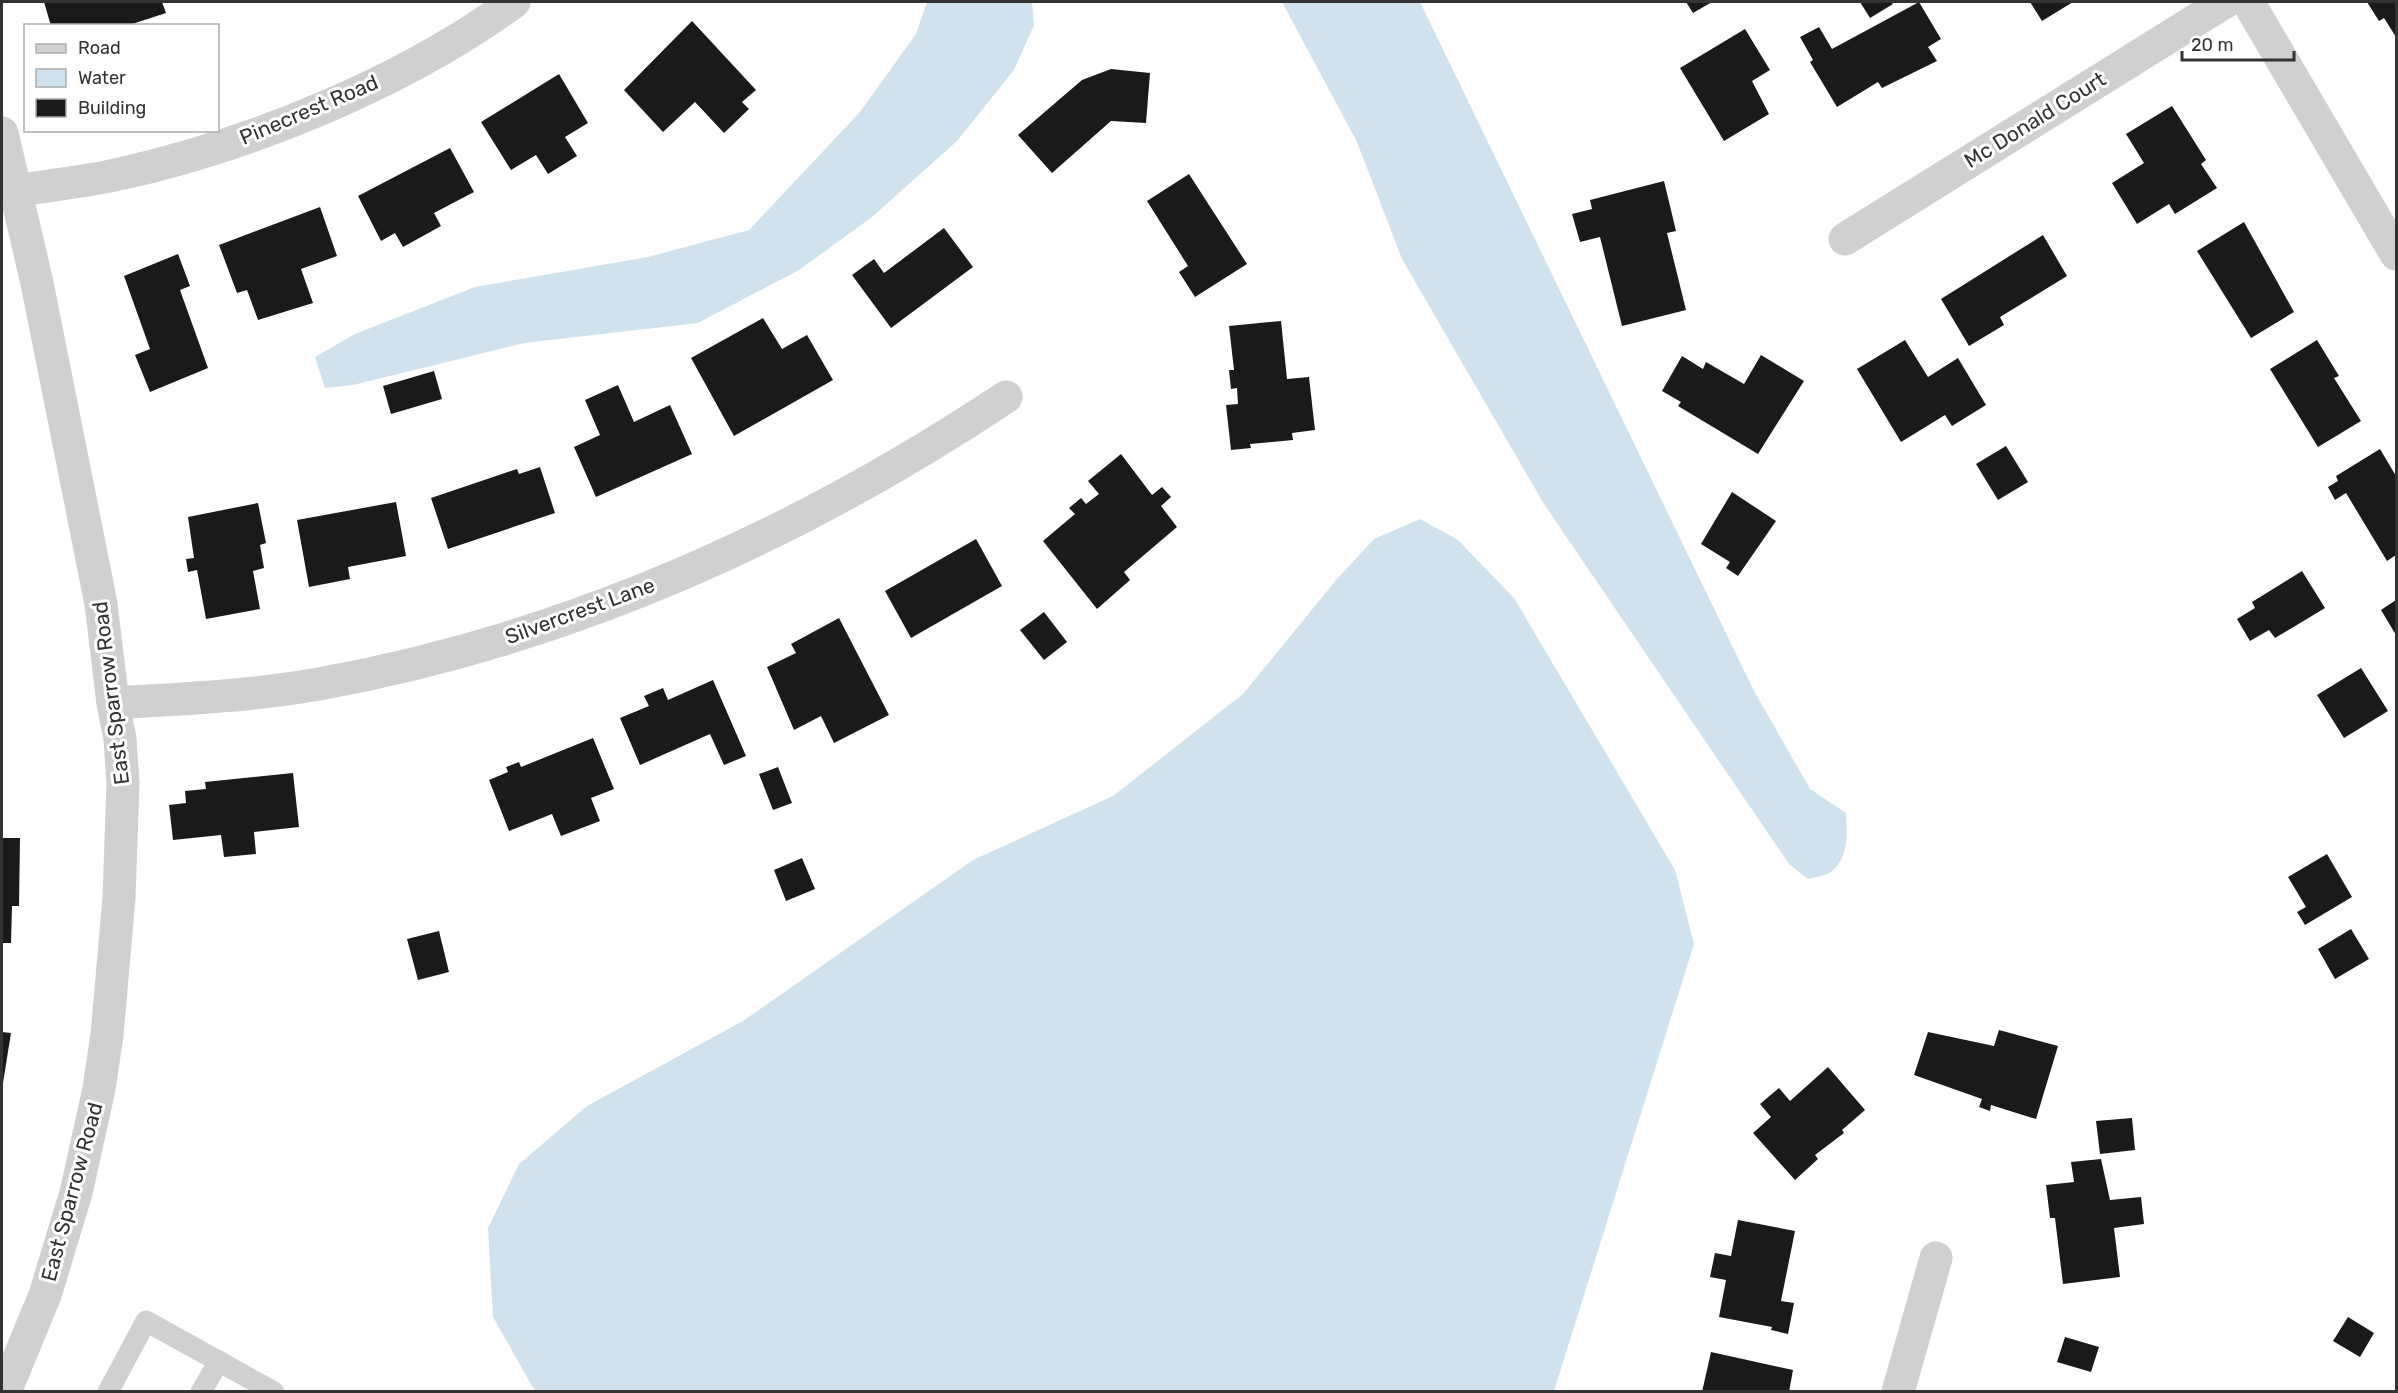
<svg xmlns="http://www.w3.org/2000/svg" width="2398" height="1393" viewBox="0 0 2398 1393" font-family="Rubik,sans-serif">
<rect width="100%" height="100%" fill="#fff"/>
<g fill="#cfe2ee">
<polygon points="927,2 1032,2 1034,25 1014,70 957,141 872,217 799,270 698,323 524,343 353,385 325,388 315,357 355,334 475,287 648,257 749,230 860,112 916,34"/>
<path d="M1282 2H1420L1754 691 1810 789 1846 813C1847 833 1849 858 1831 872 1826 876 1814 877 1808 879L1789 864 1544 504 1402 259 1357 142Z"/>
<polygon points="1420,519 1458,540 1514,598 1675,870 1694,944 1554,1391 535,1391 493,1317 488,1228 519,1164 587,1106 743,1021 973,860 1113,796 1243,694 1337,579 1374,539"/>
</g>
<g fill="#1a1a1a">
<polygon points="44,2 162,2 166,13 126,26 51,26"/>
<polygon points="1686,2 1712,2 1693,13"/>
<polygon points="1860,2 1891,2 1893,4 1870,18"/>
<polygon points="1919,2 1941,39 1928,47 1937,61 1882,88 1878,82 1837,107 1810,62 1813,60 1800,37 1819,27 1832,49"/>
<polygon points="2030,2 2073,2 2042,21"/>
<polygon points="2367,2 2396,2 2396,37 2384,18 2379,21"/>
<polygon points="692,21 756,90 742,102 749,109 724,133 695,102 663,132 624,90"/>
<polygon points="1745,29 1770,70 1752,81 1769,114 1724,141 1680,68"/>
<polygon points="1111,69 1150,73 1146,123 1111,121 1052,173 1018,135 1082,80"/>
<polygon points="559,74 588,123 565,137 577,156 548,174 536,155 511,170 481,122"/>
<polygon points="2172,106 2206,160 2201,164 2217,188 2175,214 2169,204 2137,224 2112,183 2144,163 2126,134"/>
<polygon points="450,148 474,192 434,213 441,226 403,247 395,233 381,241 358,196"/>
<polygon points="1189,174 1247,264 1195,297 1179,272 1188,266 1147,201"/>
<polygon points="1664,181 1676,231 1667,233 1686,310 1622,326 1600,237 1580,242 1572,214 1592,209 1590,200"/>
<polygon points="320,207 337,256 301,269 313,303 258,320 247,290 237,293 219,245"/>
<polygon points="2244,222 2294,312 2251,338 2197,251"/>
<polygon points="944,228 973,267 891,328 852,275 874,259 884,273"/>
<polygon points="2043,235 2067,276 2000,317 2004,325 1969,346 1941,299"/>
<polygon points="178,254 190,286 180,290 208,368 150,392 135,355 150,349 124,276"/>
<polygon points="763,318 782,349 807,335 833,380 734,436 691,358"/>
<polygon points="1281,321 1287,379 1309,377 1315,430 1292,433 1293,440 1250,444 1251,448 1231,450 1226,405 1238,404 1237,388 1231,389 1229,370 1234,370 1229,326"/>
<polygon points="1905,340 1928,377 1958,358 1986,405 1952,426 1945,415 1901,442 1857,369"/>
<polygon points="2317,340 2339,376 2334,378 2361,421 2318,447 2270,369"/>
<polygon points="1761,355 1804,381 1758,454 1678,406 1681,402 1662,391 1682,356 1703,369 1706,362 1744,384"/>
<polygon points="434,371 442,399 391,414 383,386"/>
<polygon points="618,385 634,422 670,405 692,454 596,497 574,447 600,435 585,400"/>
<polygon points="2006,446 2028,482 1998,500 1976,464"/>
<polygon points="2380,449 2396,476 2396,555 2387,561 2346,493 2335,500 2328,487 2338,481 2336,476"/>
<polygon points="1121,454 1152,495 1162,487 1171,497 1161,506 1177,527 1124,572 1130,580 1097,609 1043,541 1075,514 1069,508 1081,498 1086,504 1099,494 1088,481"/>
<polygon points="540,467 555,513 448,549 431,498 517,469 519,474"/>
<polygon points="1732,492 1776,521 1738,576 1726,568 1730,562 1701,544"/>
<polygon points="396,502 406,556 348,567 350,579 309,587 297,520"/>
<polygon points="258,503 266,543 260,545 264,568 253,571 260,609 206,619 197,570 188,572 186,559 194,558 188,517"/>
<polygon points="976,539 1002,586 911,638 885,591"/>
<polygon points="2302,571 2325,608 2275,638 2269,630 2250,641 2237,619 2255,608 2252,602"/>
<polygon points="2396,600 2396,635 2381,610"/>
<polygon points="1044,612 1067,642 1044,660 1020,630"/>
<polygon points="839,618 889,715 834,743 821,716 794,730 767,667 796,653 791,644"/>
<polygon points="2361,668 2388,711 2344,738 2317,695"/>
<polygon points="713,680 746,756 724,765 710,734 640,765 620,718 649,706 644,696 663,688 668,700"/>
<polygon points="593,738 614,789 591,798 600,821 561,836 552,814 509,831 489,780 508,772 506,767 519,762 521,767"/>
<polygon points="778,767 792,803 773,810 759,774"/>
<polygon points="293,773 299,827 254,832 256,854 224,857 221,835 173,840 169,805 186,803 185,791 206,789 205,782"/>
<polygon points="2,838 20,838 19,906 12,906 11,943 2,943"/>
<polygon points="2327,854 2352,897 2305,925 2297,912 2306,907 2288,877"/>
<polygon points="802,858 815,889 786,901 774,870"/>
<polygon points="2351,929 2369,959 2335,979 2318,949"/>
<polygon points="439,931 449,972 418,980 407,939"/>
<polygon points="1999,1030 2058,1046 2036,1119 1991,1105 1990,1111 1979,1107 1982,1099 1914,1075 1928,1032 1994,1046"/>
<polygon points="2,1032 11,1033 3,1083 2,1083"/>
<polygon points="1828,1067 1865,1110 1842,1130 1844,1133 1815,1155 1818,1159 1795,1180 1753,1133 1771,1117 1760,1104 1779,1088 1790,1101"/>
<polygon points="2132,1118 2135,1150 2100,1154 2096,1121"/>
<polygon points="2101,1159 2110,1200 2141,1197 2144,1224 2114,1228 2120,1277 2063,1284 2055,1218 2050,1218 2046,1185 2074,1182 2071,1162"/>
<polygon points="1738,1220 1795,1231 1781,1301 1794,1303 1788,1334 1771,1330 1772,1327 1719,1317 1726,1280 1710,1277 1715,1253 1731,1256"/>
<polygon points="2348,1317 2374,1333 2360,1357 2333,1341"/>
<polygon points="2065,1337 2099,1347 2091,1372 2057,1362"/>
<polygon points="1711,1352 1793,1370 1789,1392 1702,1392"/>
</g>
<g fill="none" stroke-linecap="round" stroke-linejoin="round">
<g stroke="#d0d0d0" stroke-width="21">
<polyline points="108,1392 146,1321 274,1392"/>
<polyline points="201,1392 219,1361"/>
</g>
<g stroke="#d0d0d0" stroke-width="33">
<polyline points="2248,2 2396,254"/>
<polyline points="2,133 37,283 101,604 113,703 120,739 123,783 119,898 107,1035 99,1089 76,1193 45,1295 5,1392"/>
<path d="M16 191C49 185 83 182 115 175 249 146 403 83 514 2"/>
<polyline points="1845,239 2225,2"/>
<path d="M113 703C182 699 251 696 319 684 567 639 797 536 1006 397"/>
<polyline points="1898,1392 1936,1258"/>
</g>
</g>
<g text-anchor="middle" stroke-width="6" stroke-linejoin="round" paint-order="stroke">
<g font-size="21" fill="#333" stroke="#fff">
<text transform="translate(309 110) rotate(-23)" y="7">Pinecrest Road</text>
<text transform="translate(2035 120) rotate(-32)" y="7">Mc Donald Court</text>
<text transform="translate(580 611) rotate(-20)" y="7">Silvercrest Lane</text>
<text transform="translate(111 693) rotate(-97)" y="7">East Sparrow Road</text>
<text transform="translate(72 1192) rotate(-75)" y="7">East Sparrow Road</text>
</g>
</g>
<rect width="2398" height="1393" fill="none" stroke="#333333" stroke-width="6"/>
<rect x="24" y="24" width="195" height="108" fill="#ffffff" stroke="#adadad" stroke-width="1.5"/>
<rect x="36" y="44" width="30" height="9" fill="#d0d0d0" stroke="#adadad" stroke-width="1.5"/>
<text x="78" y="54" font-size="18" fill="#333333">Road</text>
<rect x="36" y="69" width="30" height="18" fill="#cfe2ee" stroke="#adadad" stroke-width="1.5"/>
<text x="78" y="84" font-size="18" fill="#333333">Water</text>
<rect x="36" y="99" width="30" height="18" fill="#1a1a1a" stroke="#adadad" stroke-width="1.5"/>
<text x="78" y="114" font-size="18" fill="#333333">Building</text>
<path d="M2182 51v9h112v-9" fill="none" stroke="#333333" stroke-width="3"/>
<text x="2191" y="51" font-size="18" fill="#333333" stroke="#ffffff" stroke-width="4.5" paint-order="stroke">20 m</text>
</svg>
